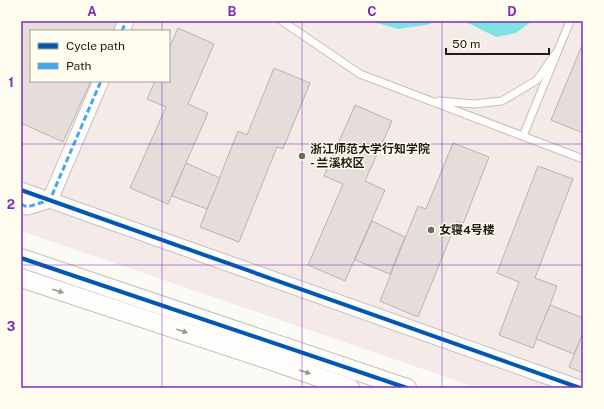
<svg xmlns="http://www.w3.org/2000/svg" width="604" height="409" viewBox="0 0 604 409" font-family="'Public Sans','Noto Sans SC',sans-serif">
<rect width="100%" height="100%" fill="#fcfaf4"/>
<path fill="#f4eae8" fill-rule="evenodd" d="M21 21H583V388H478L21 231ZM31 31H169V81H31Z"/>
<g fill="#7fe2e5">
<polygon points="374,21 438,21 426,25 398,29 377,23"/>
<polygon points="464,21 532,21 516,33 496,37"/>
</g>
<g fill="#e4ddd9" stroke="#bbb3af">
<polygon points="21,21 118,21 114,31 31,31 31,81 91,81 63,142 21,123"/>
<polygon points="178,28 214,44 188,104 208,113 168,204 130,188 166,107 147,99 155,81 169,81 169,49"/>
<polygon points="583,43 583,133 551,120"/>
<polygon points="274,68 310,83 283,149 277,147 239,242 200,227 238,131 247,135"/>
<polygon points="355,105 392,121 365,181 385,190 345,281 308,265 343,184 324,176"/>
<polygon points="453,143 489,157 463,224 457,221 418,317 380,301 418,206 426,209"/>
<polygon points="186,163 220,178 207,209 172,196"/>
<polygon points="538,166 573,179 535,278 557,286 550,305 533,348 499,335 519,282 497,273"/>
<polygon points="372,221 405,237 390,274 355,260"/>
<polygon points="550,305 583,318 583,333 574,354 536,339"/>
<polygon points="583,333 583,373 569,367"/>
</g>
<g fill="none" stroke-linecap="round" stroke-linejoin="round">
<g stroke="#c2c0b8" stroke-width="9">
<g id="service">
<polyline points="282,21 360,74 583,159"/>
<polyline points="439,101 474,104 502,101 537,80 556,53"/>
<polyline points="523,136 570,21"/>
</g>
</g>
<g stroke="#c2c0b8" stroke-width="17">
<g id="minor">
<polyline points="122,31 126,21"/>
<polyline points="21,190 580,388"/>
<polyline points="21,204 27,207 50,200 58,181 101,81"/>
</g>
</g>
<g stroke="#c2c0b8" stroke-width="20">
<g id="tertiary">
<polyline points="21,258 407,388"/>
<polyline points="21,278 266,359 350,388"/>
</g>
</g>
<use href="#service" stroke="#fffefd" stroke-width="7"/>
<use href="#minor" stroke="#fffefd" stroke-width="15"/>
<use href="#tertiary" stroke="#fffefd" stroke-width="18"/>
<g stroke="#3fa9f5" stroke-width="3" stroke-dasharray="6 3" stroke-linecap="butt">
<polyline points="122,31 126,21"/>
<polyline points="21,204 27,207 50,200 58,181 101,81"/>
</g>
<g stroke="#fffcf0" stroke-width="6">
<g id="cycleway">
<polyline points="21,190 580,388"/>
<polyline points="21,258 407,388"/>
</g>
</g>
<use href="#cycleway" stroke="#0057b8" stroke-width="4"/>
</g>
<defs><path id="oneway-solid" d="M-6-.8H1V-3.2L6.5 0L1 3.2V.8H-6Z"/></defs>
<g fill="#9a9892">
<use href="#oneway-solid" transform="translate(58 291) rotate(18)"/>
<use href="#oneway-solid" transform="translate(182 331) rotate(18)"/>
<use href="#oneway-solid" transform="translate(305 372) rotate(19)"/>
</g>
<path fill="none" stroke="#7b2cbf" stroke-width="1" stroke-opacity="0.55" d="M162 21V31M302 21V388M442 21V388M162 81V388M21 144H583M21 265H583"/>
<g fill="#6c6960" stroke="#fffcf0" stroke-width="1.5">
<circle cx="302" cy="156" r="4"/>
<circle cx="431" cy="230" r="4"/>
</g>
<g text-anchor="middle" stroke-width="3" stroke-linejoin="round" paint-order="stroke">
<g font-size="12" font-weight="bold" fill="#1e1b10" stroke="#fffcf0" text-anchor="start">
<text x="310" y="153">浙江师范大学行知学院<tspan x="310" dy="14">- 兰溪校区</tspan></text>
<text x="439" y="234">女寝4号楼</text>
</g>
</g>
<rect width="604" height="409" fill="none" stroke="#fffcf0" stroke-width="44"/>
<rect x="30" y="30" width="140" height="52" fill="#fffcf0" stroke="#a5a296"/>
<rect x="38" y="43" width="20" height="6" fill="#0057b8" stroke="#a5a296"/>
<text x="66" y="50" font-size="12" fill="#1e1b10">Cycle path</text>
<rect x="38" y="63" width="20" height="6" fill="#3fa9f5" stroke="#a5a296"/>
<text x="66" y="70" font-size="12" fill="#1e1b10">Path</text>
<path d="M446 48v6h103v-6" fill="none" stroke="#1e1b10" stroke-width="2"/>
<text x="452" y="48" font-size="12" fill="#1e1b10" stroke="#fffcf0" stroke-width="3" paint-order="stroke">50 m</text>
<rect x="22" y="22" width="560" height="365" fill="none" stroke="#7b2cbf" stroke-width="1.5"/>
<g font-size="13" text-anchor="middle" font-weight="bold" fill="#7b2cbf">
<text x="92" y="16">A</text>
<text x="232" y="16">B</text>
<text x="372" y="16">C</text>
<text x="512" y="16">D</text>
<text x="11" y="87">1</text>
<text x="11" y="209">2</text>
<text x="11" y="331">3</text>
</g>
</svg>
